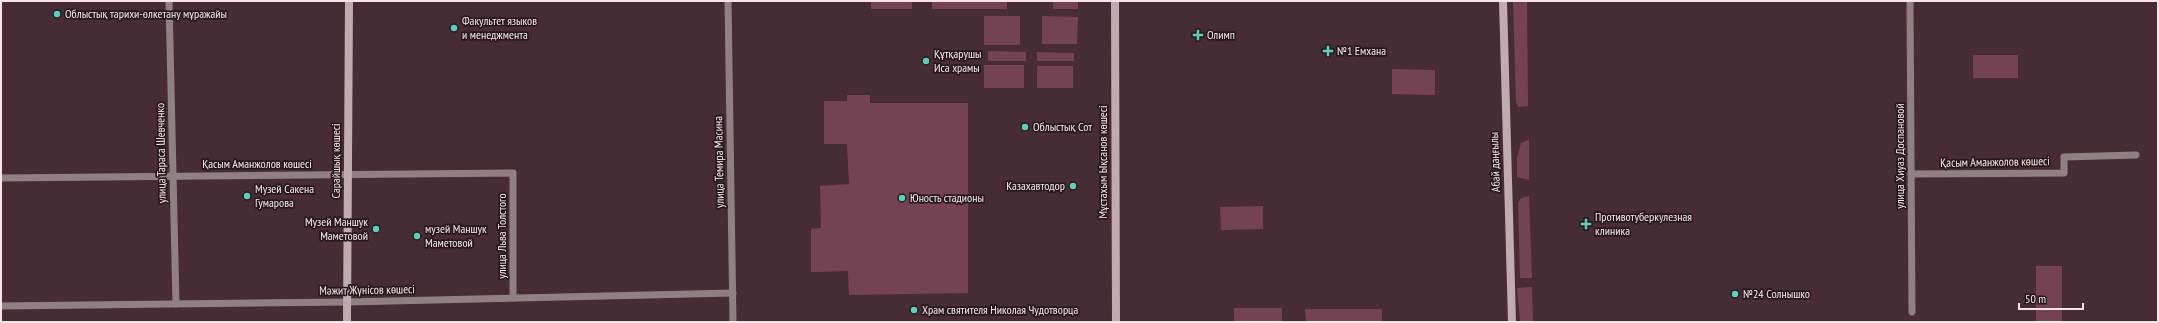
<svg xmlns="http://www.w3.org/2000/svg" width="2159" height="323" viewBox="0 0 2159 323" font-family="'PT Sans Narrow',sans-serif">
<rect width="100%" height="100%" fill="#482c35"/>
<g fill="#754253">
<rect x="871" y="1" width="41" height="8"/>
<rect x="932" y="1" width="75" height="8"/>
<rect x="1053" y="1" width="25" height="8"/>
<polygon points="1513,1 1527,1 1528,106 1518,107 1516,102"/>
<rect x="984" y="16" width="36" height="29"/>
<polygon points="1042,16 1078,17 1077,44 1042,44"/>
<polygon points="988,51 1026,52 1026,61 988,61"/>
<polygon points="1037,52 1074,53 1074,61 1037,61"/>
<rect x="1973" y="55" width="45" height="23"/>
<rect x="984" y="65" width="40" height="23"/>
<rect x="1037" y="66" width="36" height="22"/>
<polygon points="1392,69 1435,70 1435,95 1392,94"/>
<polygon points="847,95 870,95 870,103 968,103 968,293 849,295 848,271 811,272 811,229 821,228 820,186 849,184 847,144 824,144 824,101 847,101"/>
<polygon points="1529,139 1529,180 1517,177 1517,158 1521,143"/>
<polygon points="1529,196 1532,278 1520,278 1518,203 1521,198"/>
<polygon points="1263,206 1263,229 1221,230 1220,207"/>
<rect x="2036" y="266" width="26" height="56"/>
<polygon points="1532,287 1533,322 1520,322 1517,288"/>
<rect x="1234" y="308" width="48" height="14"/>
<polygon points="1305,309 1382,309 1382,322 1306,322"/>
</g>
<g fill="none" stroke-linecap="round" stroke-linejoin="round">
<g stroke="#908084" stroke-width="7">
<polyline points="169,1 176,304"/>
<polyline points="728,1 733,322"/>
<polyline points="1910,1 1912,312"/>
<polyline points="1911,174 2064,173 2064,157 2136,155"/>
<polyline points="1,178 513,173 513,298"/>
<polyline points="1,306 347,302 733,293"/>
</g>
<g stroke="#c2aab1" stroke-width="8">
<polyline points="1115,1 1116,322"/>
<polyline points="1503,1 1512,322"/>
<polyline points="347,322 349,1"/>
</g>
</g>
<g fill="#5dceb9" stroke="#26191d" stroke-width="1.5">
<circle cx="57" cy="14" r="4"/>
<circle cx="454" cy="28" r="4"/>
<path d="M1196 29h4v4h4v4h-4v4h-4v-4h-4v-4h4z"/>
<path d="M1326 45h4v4h4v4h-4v4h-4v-4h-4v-4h4z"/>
<circle cx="926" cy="61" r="4"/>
<circle cx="1025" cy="127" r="4"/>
<circle cx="1073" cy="186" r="4"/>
<circle cx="247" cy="196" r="4"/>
<circle cx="902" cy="198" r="4"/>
<path d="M1584 218h4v4h4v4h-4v4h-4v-4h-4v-4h4z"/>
<circle cx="376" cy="229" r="4"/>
<circle cx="417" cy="236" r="4"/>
<circle cx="1735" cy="294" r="4"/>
<circle cx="914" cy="310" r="4"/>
</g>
<g text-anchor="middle" stroke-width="3.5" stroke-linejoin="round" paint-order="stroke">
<g font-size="12" fill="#f8e5ea" stroke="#26191d" text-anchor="start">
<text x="65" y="18">Облыстық тарихи-өлкетану мұражайы</text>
<text x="462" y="25">Факультет языков<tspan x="462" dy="14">и менеджмента</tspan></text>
<text x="1207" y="39">Олимп</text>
<text x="1337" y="55">№1 Емхана</text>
<text x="934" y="58">Құтқарушы<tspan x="934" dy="14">Иса храмы</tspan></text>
<text x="1033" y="131">Облыстық Сот</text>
<text x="1065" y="190" text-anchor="end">Казахавтодор</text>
<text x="255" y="193">Музей Сакена<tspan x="255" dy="14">Гумарова</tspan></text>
<text x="910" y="202">Юность стадионы</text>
<text x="1595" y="221">Противотуберкулезная<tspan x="1595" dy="14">клиника</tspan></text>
<text x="368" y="226" text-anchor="end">Музей Маншук<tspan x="368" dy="14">Маметовой</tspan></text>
<text x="425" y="233">музей Маншук<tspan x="425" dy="14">Маметовой</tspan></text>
<text x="1743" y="298">№24 Солнышко</text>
<text x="922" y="314">Храм святителя Николая Чудотворца</text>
</g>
<g font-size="12" fill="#f8e5ea" stroke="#26191d">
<text transform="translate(161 153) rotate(-91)" y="4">улица Тараса Шевченко</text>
<text transform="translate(1900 156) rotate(-90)" y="4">улица Хиуаз Доспановой</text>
<text transform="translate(336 161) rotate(-90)" y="4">Сарайшық көшесі</text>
<text transform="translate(719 162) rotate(-91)" y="4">улица Темира Масина</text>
<text transform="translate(1103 162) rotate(-90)" y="4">Мұстахым Ықсанов көшесі</text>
<text transform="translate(1495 162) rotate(-92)" y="4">Абай даңғылы</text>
<text transform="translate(1995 162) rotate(-1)" y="4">Қасым Аманжолов көшесі</text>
<text x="257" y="168">Қасым Аманжолов көшесі</text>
<text transform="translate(502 236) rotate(-90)" y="4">улица Льва Толстого</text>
<text transform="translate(367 290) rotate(-1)" y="4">Мәжит Жүнісов көшесі</text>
</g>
</g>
<rect width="2159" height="323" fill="none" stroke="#f8e5ea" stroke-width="4"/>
<path d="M2019 303v6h64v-6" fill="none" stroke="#f8e5ea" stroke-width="2"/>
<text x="2025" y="303" font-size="12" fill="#f8e5ea" stroke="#26191d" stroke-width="3" paint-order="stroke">50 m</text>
</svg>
